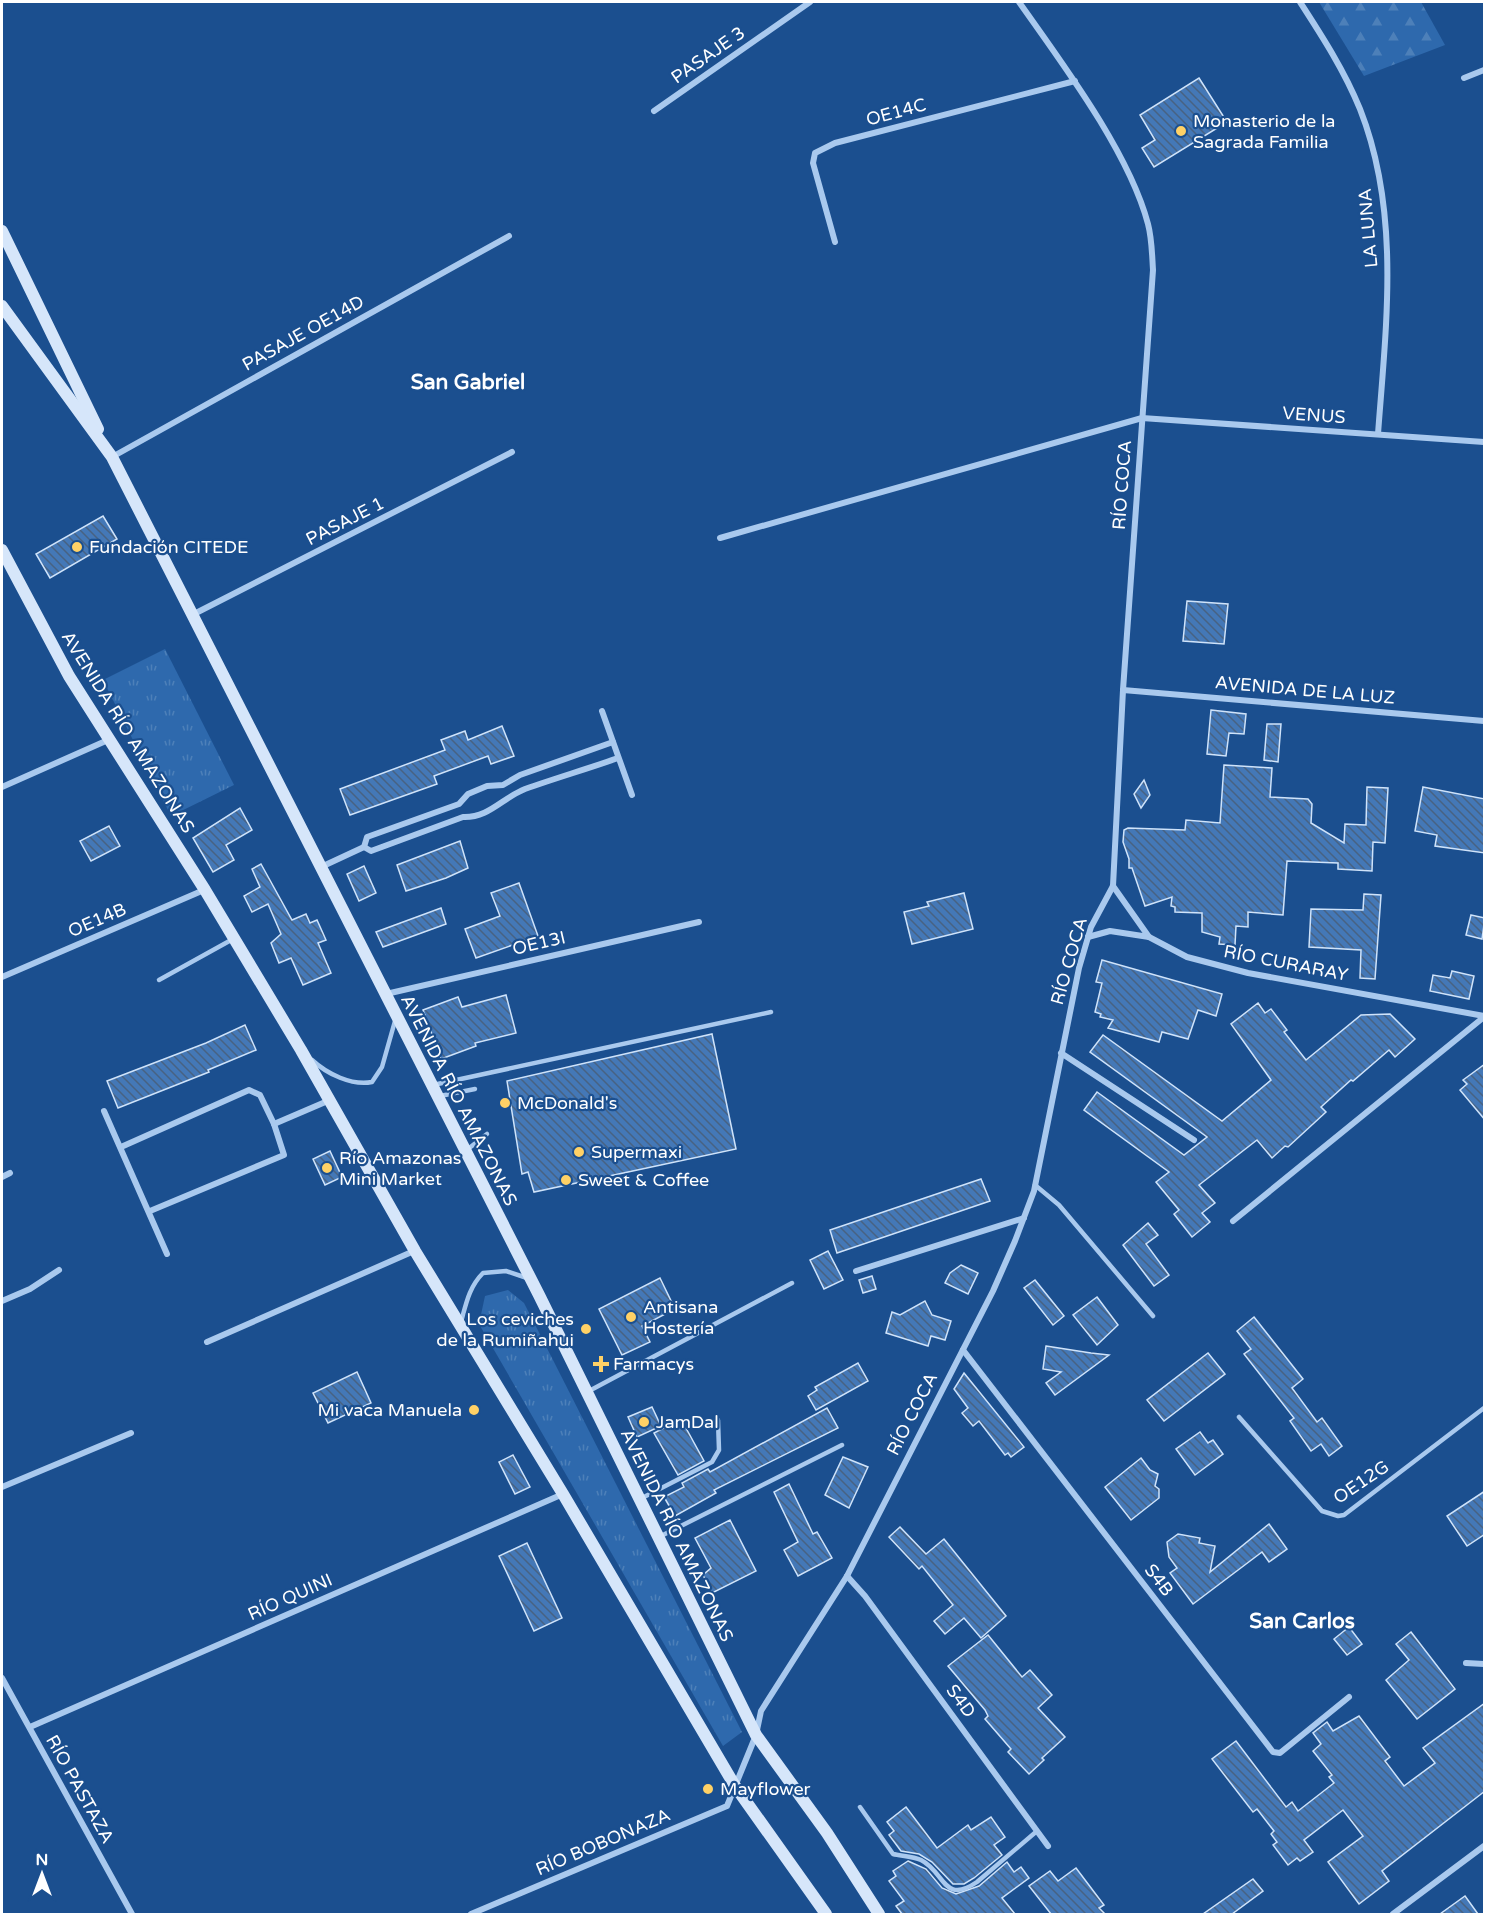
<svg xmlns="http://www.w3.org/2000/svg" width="1486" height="1916" viewBox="0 0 1486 1916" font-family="'Varela Round',sans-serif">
<defs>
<pattern id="grass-tufts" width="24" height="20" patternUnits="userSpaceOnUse" patternTransform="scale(1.5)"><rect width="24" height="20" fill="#2e69ad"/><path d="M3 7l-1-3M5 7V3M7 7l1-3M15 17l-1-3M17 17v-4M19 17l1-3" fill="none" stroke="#4d80b9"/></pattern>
<pattern id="forest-firs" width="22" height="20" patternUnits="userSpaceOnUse" patternTransform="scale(1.5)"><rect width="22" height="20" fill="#2e69ad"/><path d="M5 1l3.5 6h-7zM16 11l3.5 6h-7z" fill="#4d80b9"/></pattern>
<pattern id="building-back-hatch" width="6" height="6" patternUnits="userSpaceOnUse" patternTransform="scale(1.5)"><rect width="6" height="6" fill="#4478b7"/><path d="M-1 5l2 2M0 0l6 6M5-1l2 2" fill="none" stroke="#486282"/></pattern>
</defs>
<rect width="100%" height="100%" fill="#1b4f8f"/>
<g fill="url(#grass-tufts)">
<polygon points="165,649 234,785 171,816 103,680"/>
<polygon points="508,1290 524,1303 742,1732 723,1746 479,1324 485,1296"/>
</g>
<polygon fill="url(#forest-firs)" points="1319,2 1421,2 1445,45 1364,76"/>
<g fill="url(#building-back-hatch)" stroke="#cfe3fa" stroke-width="1.5">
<polygon points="1199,78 1227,122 1154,167 1142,148 1155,140 1140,115"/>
<polygon points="103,516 117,539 50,578 36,554"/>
<polygon points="1187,601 1228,604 1224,644 1183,641"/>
<polygon points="1211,710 1246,714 1244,734 1229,733 1226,756 1207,754"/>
<polygon points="1267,724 1281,724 1278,762 1264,760"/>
<polygon points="502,726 514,756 491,764 488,756 434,776 437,784 350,815 340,789 445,750 441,740 465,731 468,740"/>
<polygon points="1224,765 1272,768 1270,797 1308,799 1312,804 1311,823 1344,843 1345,824 1366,825 1367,787 1388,788 1385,843 1373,842 1372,871 1338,869 1338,863 1287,861 1283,915 1248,912 1248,927 1236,926 1235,945 1219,944 1220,937 1202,932 1202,913 1175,912 1175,907 1171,906 1172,897 1145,906 1132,868 1129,868 1129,859 1123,842 1124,830 1128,828 1185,830 1186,820 1220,823"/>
<polygon points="1144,780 1150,795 1141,808 1134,794"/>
<polygon points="1423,787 1485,799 1485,853 1435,846 1437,835 1415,831"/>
<polygon points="240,808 252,830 226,845 234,860 213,872 193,838"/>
<polygon points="109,826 120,846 91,861 80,841"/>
<polygon points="460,841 468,868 446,878 406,891 397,865"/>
<polygon points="261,864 292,920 306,914 310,923 317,920 326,940 318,943 331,973 303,985 291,958 279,963 271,943 281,934 268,904 252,912 244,896 260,887 252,869"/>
<polygon points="364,866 376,893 359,901 347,874"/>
<polygon points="519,883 538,936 476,958 465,929 500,916 491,893"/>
<polygon points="964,893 973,929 912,944 904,912 929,906 927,902"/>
<polygon points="1364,894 1381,895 1375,979 1360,978 1361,950 1309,947 1311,909 1363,910"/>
<polygon points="441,908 446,924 383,947 376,932"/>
<polygon points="1471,915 1485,918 1482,939 1466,935"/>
<polygon points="1102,960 1222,994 1216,1016 1198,1010 1188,1039 1162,1032 1159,1042 1108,1028 1113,1020 1100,1017 1101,1014 1095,1012 1102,983 1096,982"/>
<polygon points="1452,971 1474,976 1469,999 1430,991 1433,975 1450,978"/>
<polygon points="506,995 516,1033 475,1043 476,1046 441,1059 423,1010 458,997 462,1007"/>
<polygon points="1258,1003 1265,1013 1271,1009 1287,1030 1284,1032 1306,1060 1361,1015 1390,1014 1415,1039 1395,1057 1389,1050 1353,1081 1351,1080 1321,1107 1326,1112 1288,1147 1285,1146 1272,1158 1257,1140 1199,1185 1215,1203 1202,1213 1210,1222 1192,1237 1174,1214 1179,1210 1156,1182 1169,1172 1084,1110 1097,1092 1184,1155 1207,1137 1090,1052 1103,1035 1222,1121 1271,1080 1231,1024"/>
<polygon points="245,1025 256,1050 208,1070 209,1072 118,1108 107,1081 206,1043"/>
<polygon points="712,1034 736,1149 534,1192 528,1172 522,1174 507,1081"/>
<polygon points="1485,1064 1485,1120 1460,1090 1467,1084 1463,1080"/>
<polygon points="330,1151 342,1177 325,1185 313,1159"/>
<polygon points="981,1179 990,1201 837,1253 830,1230"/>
<polygon points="1148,1223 1158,1235 1146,1244 1169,1275 1154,1286 1123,1245"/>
<polygon points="828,1251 843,1280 824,1289 810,1260"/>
<polygon points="961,1265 978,1273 968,1294 945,1283 950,1273"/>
<polygon points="872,1276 876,1289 863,1293 859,1280"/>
<polygon points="660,1278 675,1309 642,1326 650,1342 622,1355 599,1309"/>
<polygon points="1035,1280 1064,1316 1053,1325 1024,1288"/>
<polygon points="1097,1297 1118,1325 1097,1345 1073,1315"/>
<polygon points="925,1301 932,1315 951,1321 945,1340 931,1336 928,1346 886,1333 892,1312 900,1315"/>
<polygon points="1254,1317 1303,1379 1292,1388 1317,1422 1322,1418 1342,1446 1329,1456 1321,1444 1311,1451 1290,1421 1294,1418 1244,1354 1251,1349 1237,1331"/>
<polygon points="1046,1346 1091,1353 1109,1355 1055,1395 1046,1383 1061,1372 1043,1369"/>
<polygon points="1208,1353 1225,1374 1164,1421 1147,1400"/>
<polygon points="858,1363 868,1381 816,1410 808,1396 817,1390 815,1387"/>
<polygon points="357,1372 371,1403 328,1423 313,1393"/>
<polygon points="964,1373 1024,1447 1011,1457 1008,1453 1005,1455 979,1421 973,1426 962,1413 968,1408 954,1389"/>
<polygon points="652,1407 661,1426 637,1437 628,1417"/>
<polygon points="827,1408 838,1428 714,1490 716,1493 675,1516 664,1497 684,1487 682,1483 708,1469 710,1472"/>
<polygon points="681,1419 704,1461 678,1475 654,1433"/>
<polygon points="1200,1432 1208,1443 1213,1440 1223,1454 1195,1475 1176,1449"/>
<polygon points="513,1455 530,1487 515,1494 499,1462"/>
<polygon points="843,1457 868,1467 849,1508 825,1495"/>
<polygon points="1141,1458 1150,1470 1158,1474 1155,1486 1159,1489 1159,1498 1131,1520 1105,1487"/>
<polygon points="789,1484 813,1534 817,1532 832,1558 798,1576 784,1550 798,1542 774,1492"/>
<polygon points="1485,1491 1485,1534 1467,1546 1447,1516"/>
<polygon points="730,1520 756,1571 712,1593 703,1575 711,1568 695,1538"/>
<polygon points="1269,1524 1287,1549 1269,1562 1262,1552 1193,1604 1170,1573 1177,1568 1169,1557 1167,1542 1178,1534 1200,1538 1199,1543 1215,1546 1210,1572"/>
<polygon points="900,1527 926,1554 944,1539 1006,1616 981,1638 964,1618 945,1634 934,1621 953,1605 922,1566 919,1569 889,1537"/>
<polygon points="527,1543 562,1618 534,1631 499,1556"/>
<polygon points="1349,1627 1362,1644 1347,1655 1334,1639"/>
<polygon points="1411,1632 1455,1689 1417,1719 1386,1680 1409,1660 1396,1644"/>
<polygon points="988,1635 1022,1677 1030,1670 1052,1695 1038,1708 1065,1737 1042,1758 1044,1760 1029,1774 1008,1752 1011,1749 985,1719 988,1716 985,1710 948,1666"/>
<polygon points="1485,1703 1485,1791 1382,1871 1389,1881 1359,1904 1328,1862 1363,1836 1343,1810 1304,1840 1313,1852 1300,1861 1297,1858 1288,1865 1273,1845 1277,1842 1271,1834 1274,1831 1257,1809 1253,1812 1212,1759 1236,1741 1286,1807 1292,1802 1298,1811 1334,1783 1329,1777 1332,1775 1313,1751 1321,1744 1313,1733 1327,1722 1333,1731 1359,1716 1390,1757 1385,1761 1404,1786 1435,1763 1423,1748"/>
<polygon points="906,1807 937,1848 968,1825 971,1830 991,1817 1005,1837 994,1845 1002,1855 974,1878 964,1884 953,1884 932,1862 919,1854 901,1851 889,1835 894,1831 887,1822"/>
<polygon points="908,1861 926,1869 942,1888 956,1894 979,1886 1007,1862 1014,1872 1021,1867 1029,1878 1002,1898 1015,1914 902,1914 896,1906 904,1901 889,1881 896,1876 893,1871"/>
<polygon points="1076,1868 1104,1905 1099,1908 1105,1914 1051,1914 1029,1886 1050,1871 1058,1881"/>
<polygon points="1253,1879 1263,1891 1232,1914 1203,1914"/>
<polygon points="1465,1896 1478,1914 1440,1914"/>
</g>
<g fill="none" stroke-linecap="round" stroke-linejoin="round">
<g stroke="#a9c9ee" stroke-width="4.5">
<polyline points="159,980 233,939"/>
<path d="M312 1060C327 1074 352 1086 372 1082L382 1067 395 1021"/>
<polyline points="433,1085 771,1012"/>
<polyline points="440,1096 475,1089"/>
<polyline points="468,1149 487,1134"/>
<polyline points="1035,1185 1059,1205 1153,1316"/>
<path d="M461 1322C466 1304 469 1287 483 1273L506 1271 527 1278"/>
<polyline points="589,1391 792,1283"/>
<polyline points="1239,1417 1322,1511 1338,1516 1344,1515 1484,1408"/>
<polyline points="642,1498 712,1462 719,1450 718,1420"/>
<polyline points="661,1536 842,1445"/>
<path d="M860 1807 893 1854C901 1856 913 1856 921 1860 945 1872 943 1905 977 1882L1037 1831"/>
</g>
<g stroke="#a9c9ee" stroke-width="6">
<path d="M1300 2C1322 36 1344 70 1360 109 1401 213 1386 326 1378 434"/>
<polyline points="1464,78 1484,70"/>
<polyline points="654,111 810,2"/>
<polyline points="835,242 813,163 815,153 835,143 1075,81"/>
<polyline points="112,457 509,236"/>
<polyline points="720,538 1142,418 1484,442"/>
<polyline points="192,615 512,452"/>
<polyline points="1123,690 1484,721"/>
<polyline points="602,711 632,795"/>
<polyline points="2,787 108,740"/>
<polyline points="364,847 367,837 459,804 468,794 487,786 503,785 520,775 613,742"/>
<path d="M364 847 371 851 463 817C489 818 502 798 525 789 556 778 587 769 618 758"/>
<polyline points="321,867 364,847"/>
<polyline points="1113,886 1149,937 1187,957 1248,973 1484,1016"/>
<polyline points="1088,937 1110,931 1149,937"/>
<polyline points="2,977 204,890"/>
<polyline points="386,994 699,922"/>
<polyline points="1061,1053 1194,1140"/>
<polyline points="104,1111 167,1254"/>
<polyline points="274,1124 330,1100"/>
<polyline points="121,1147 249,1090 260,1095 274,1124 284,1155 150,1211"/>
<polyline points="2,1177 10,1173"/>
<polyline points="1233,1221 1484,1017"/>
<polyline points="856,1271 1024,1218"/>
<polyline points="2,1301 30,1289 59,1270"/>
<polyline points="207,1342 414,1251"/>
<polyline points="963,1350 1273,1752 1280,1753 1349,1697"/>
<polyline points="2,1487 131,1433"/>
<polyline points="847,1576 865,1596 1048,1846"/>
<polyline points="1466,1663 1484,1664"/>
<polyline points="2,1678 132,1914"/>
<polyline points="30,1727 563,1494"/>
<path d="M471 1914 727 1806 756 1735 761 1711 847 1576 993 1291 1015 1241 1034 1191 1079 968 1091 927 1113 886 1123 690 1153 270C1152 255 1152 239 1148 224 1129 152 1062 63 1019 2"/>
<polyline points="1393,1914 1484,1846"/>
</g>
<g stroke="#d6e6fa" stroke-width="12">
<polyline points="2,231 98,429"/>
<polyline points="2,306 112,457 539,1295 756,1735 827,1833 879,1914"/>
<polyline points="2,550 69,676 205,890 301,1050 415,1251 563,1494 735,1786 826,1914"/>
</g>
</g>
<g fill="#ffd166" stroke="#1b4f8f" stroke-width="2">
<circle cx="1181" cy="131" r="6"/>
<circle cx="77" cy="547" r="6"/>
<circle cx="505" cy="1103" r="6"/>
<circle cx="579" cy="1152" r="6"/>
<circle cx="327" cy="1168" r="6"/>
<circle cx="566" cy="1180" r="6"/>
<circle cx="631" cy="1317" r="6"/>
<circle cx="586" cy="1329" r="6"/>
<path d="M598 1355h6v6h6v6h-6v6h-6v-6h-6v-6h6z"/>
<circle cx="474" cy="1410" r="6"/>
<circle cx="644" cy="1422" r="6"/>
<circle cx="708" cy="1789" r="6"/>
</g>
<g text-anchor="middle" stroke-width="4.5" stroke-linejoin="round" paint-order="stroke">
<g font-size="18" fill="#fff" stroke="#1b4f8f">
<text transform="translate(708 55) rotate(-35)" y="6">PASAJE 3</text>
<text transform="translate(896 112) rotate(-15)" y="6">OE14C</text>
<text transform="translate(1368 228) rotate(-95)" y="6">LA LUNA</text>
<text transform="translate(303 333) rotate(-29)" y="6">PASAJE OE14D</text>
<text transform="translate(1314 415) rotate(4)" y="6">VENUS</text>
<text transform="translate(1122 485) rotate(-86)" y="6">RÍO COCA</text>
<text transform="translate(345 521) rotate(-27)" y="6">PASAJE 1</text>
<text transform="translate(1305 690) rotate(5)" y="6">AVENIDA DE LA LUZ</text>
<text transform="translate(128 732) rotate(58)" y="6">AVENIDA RÍO AMAZONAS</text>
<text transform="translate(97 920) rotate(-23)" y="6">OE14B</text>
<text transform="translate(539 943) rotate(-13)" y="6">OE13I</text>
<text transform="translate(1069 961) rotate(-74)" y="6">RÍO COCA</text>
<text transform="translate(1286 963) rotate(11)" y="6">RÍO CURARAY</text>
<text transform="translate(459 1100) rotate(63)" y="6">AVENIDA RÍO AMAZONAS</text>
<text transform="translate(912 1414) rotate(-63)" y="6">RÍO COCA</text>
<text transform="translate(1361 1482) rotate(-34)" y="6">OE12G</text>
<text transform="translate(677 1535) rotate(64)" y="6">AVENIDA RÍO AMAZONAS</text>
<text transform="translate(1159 1580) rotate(53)" y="6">S4B</text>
<text transform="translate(290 1597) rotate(-24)" y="6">RÍO QUINI</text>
<text transform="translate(961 1701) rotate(54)" y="6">S4D</text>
<text transform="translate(80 1789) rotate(61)" y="6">RÍO PASTAZA</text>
<text transform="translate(603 1842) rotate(-23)" y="6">RÍO BOBONAZA</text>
</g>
<g font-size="18" fill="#fff" stroke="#1b4f8f" text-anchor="start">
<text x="1193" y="127">Monasterio de la<tspan x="1193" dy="21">Sagrada Familia</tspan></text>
<text x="89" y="553">Fundación CITEDE</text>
<text x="517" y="1109">McDonald's</text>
<text x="591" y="1158">Supermaxi</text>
<text x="339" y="1164">Río Amazonas<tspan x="339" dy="21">Mini Market</tspan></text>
<text x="578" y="1186">Sweet &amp; Coffee</text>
<text x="643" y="1313">Antisana<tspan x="643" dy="21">Hostería</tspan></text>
<text x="574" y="1325" text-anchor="end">Los ceviches<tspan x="574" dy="21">de la Rumiñahui</tspan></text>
<text x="613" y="1370">Farmacys</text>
<text x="462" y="1416" text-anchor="end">Mi vaca Manuela</text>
<text x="656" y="1428">JamDal</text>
<text x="720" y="1795">Mayflower</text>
</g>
<g font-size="21" font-weight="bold" fill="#fff" stroke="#1b4f8f">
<text x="468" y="389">San Gabriel</text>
<text x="1302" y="1628">San Carlos</text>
</g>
</g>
<rect width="1486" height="1916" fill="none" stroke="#ffffff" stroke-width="6"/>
<g transform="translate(42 1874)" stroke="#1b4f8f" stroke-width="4.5" paint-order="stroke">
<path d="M0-4.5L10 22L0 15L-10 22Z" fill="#ffffff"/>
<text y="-9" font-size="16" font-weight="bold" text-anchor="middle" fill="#ffffff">N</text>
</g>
</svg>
